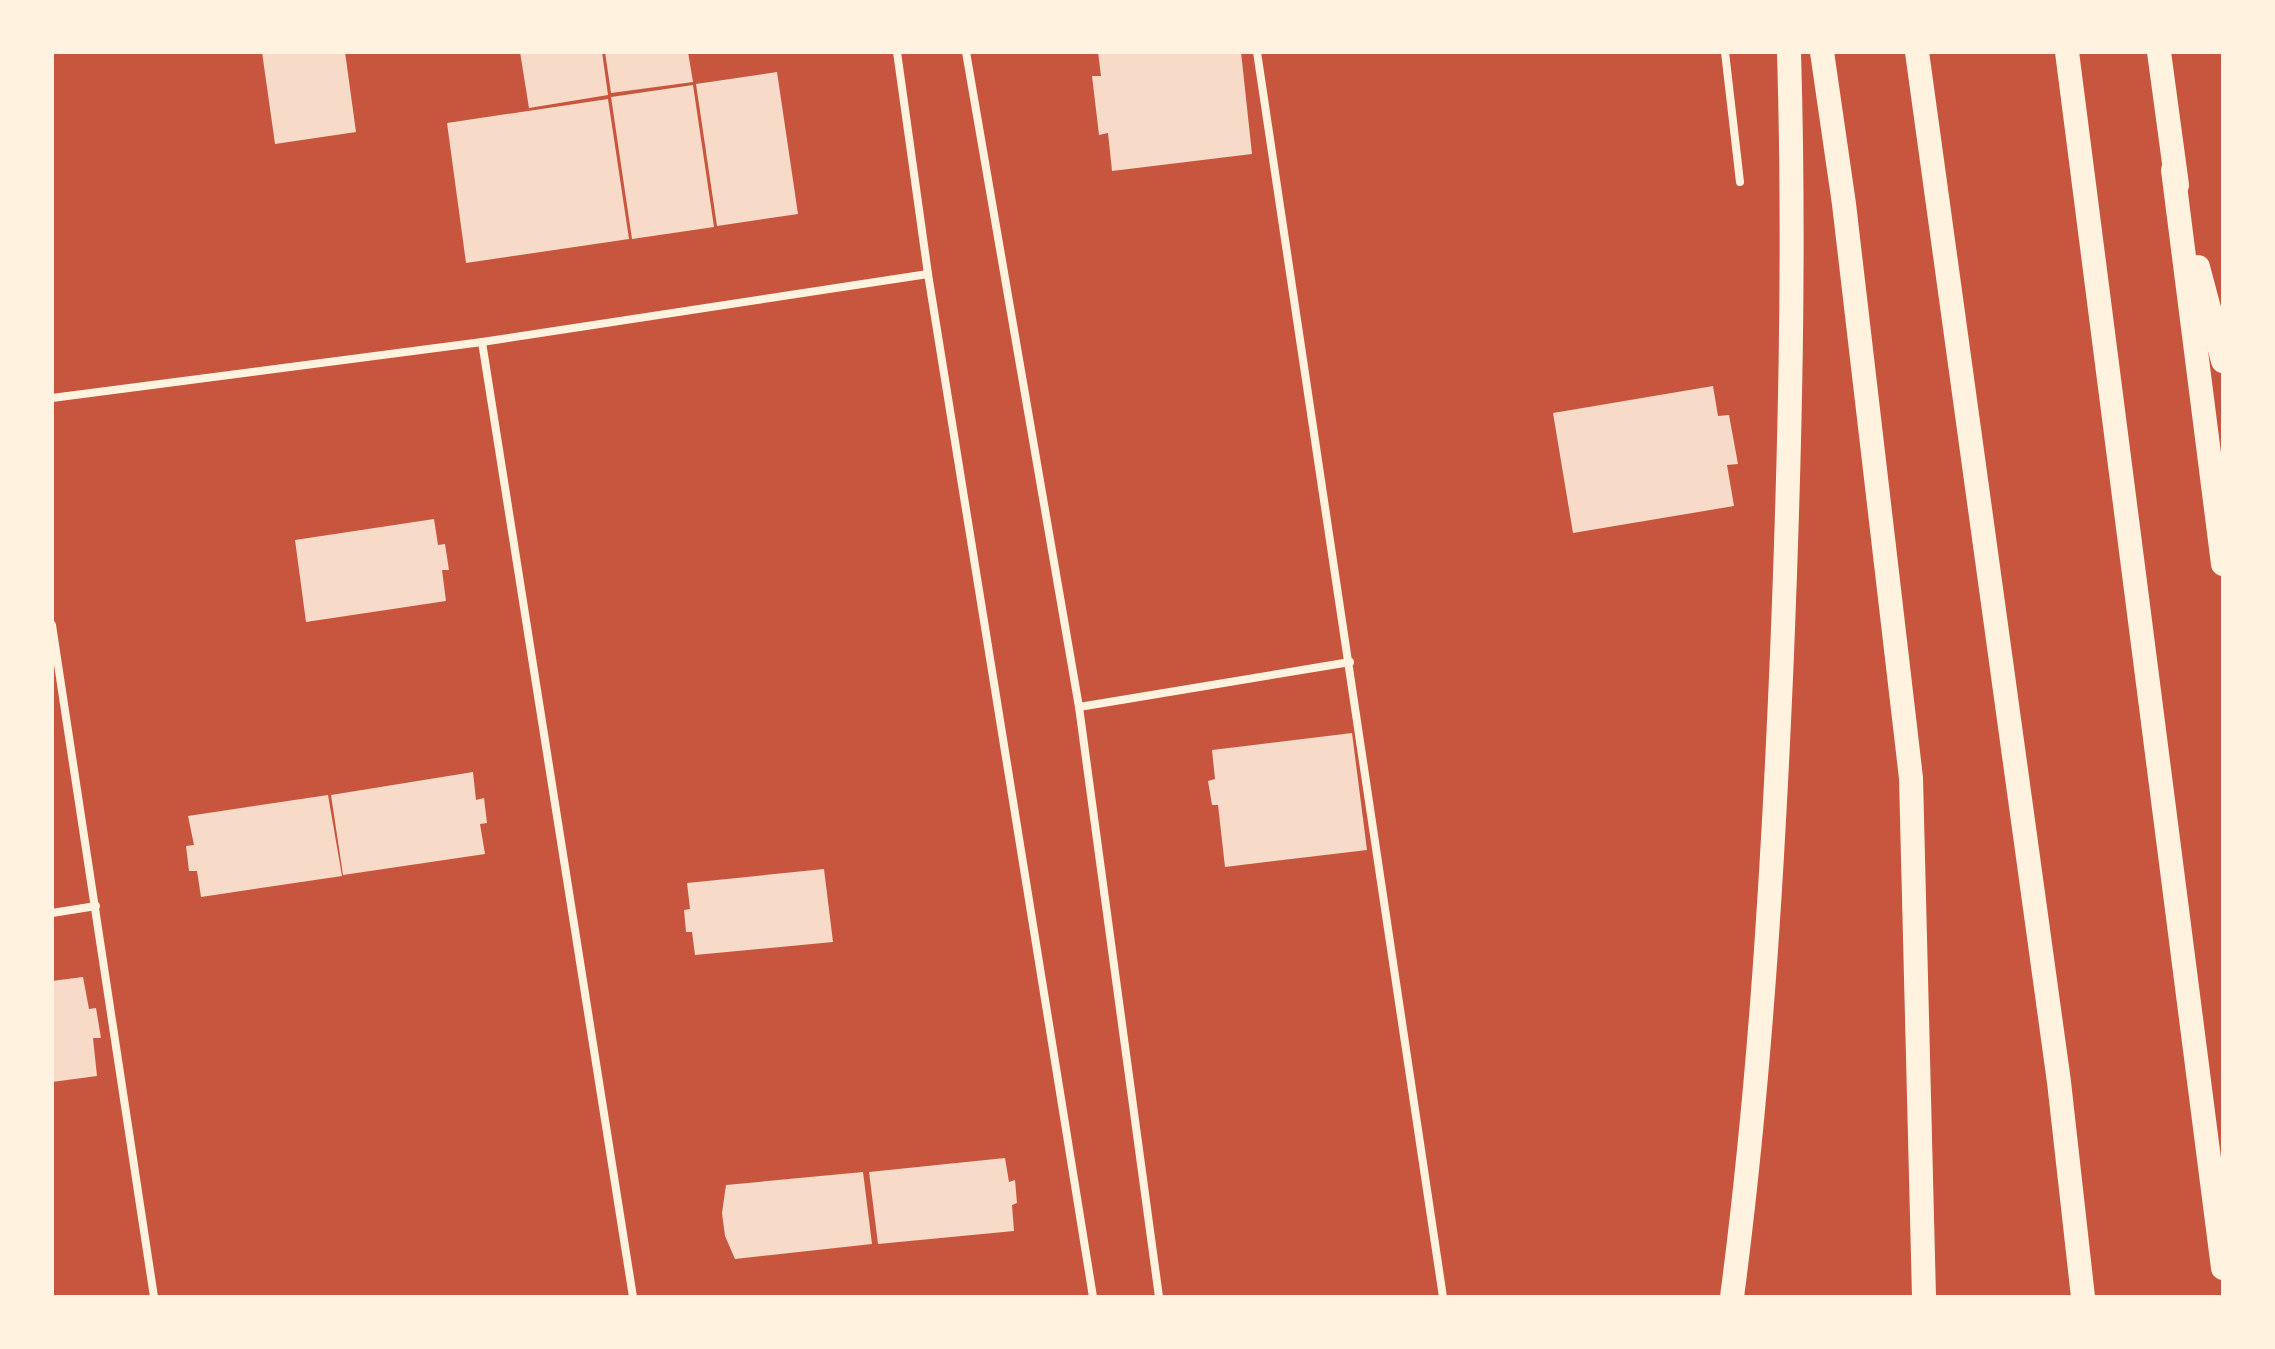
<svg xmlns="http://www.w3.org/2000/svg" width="2275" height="1349" viewBox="0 0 2275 1349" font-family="Signika,sans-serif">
<rect width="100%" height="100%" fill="#c8553d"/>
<g fill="#f7dbc8">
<polygon points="262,52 345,52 356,132 275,144"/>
<polygon points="520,52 602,52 608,95 529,108"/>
<polygon points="605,52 688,52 693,82 611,93"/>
<polygon points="1098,52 1241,52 1252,154 1112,171 1108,133 1099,135 1092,76 1101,76"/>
<polygon points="777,72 798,214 717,226 696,84"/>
<polygon points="693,85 714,227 632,239 611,97"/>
<polygon points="608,99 629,239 466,263 447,123"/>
<polygon points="1713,386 1718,416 1729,415 1738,464 1727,465 1734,506 1573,533 1553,413"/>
<polygon points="434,519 438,545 445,544 449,570 442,570 446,601 306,622 295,540"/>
<polygon points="1352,733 1367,850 1225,867 1218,805 1212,805 1208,781 1215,779 1212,750"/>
<polygon points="473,772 476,800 484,798 487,823 480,824 485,854 343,875 331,795"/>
<polygon points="328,795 342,876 201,897 197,871 189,871 186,846 194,845 188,816"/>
<polygon points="824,869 833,942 695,955 692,932 686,932 684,910 690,909 687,883"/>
<polygon points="83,977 89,1009 96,1008 101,1038 93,1038 97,1076 52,1082 52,981"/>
<polygon points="1005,1158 1009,1182 1015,1180 1017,1203 1012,1205 1014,1231 878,1244 869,1172"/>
<polygon points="863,1172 872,1244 735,1259 725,1236 722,1213 726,1185"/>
</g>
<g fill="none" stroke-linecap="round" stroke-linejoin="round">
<g stroke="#fff3e0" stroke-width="8">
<polyline points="897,52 928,274 1093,1297"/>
<polyline points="966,52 1079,707 1159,1297"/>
<polyline points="1257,52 1443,1297"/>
<polyline points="1725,52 1740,182"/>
<polyline points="482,342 633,1297"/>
<polyline points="52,398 482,342 928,274"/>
<polyline points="52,625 154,1297"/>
<polyline points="1079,707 1350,662"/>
<polyline points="52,913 96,906"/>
</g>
<g stroke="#fff3e0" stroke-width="24">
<polyline points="1822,52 1844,204 1911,778 1924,1297"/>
<polyline points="1917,52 2059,1082 2083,1297"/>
<polyline points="2067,52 2223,1268"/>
<polyline points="2159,52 2177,185"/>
<polyline points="2173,170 2223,564"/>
<polyline points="2198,267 2223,361"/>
<path d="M1732 1297C1760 1084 1773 868 1782 654 1790 453 1795 253 1789 52"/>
</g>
</g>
<rect width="2275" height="1349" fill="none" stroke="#fff3e0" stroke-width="108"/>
</svg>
